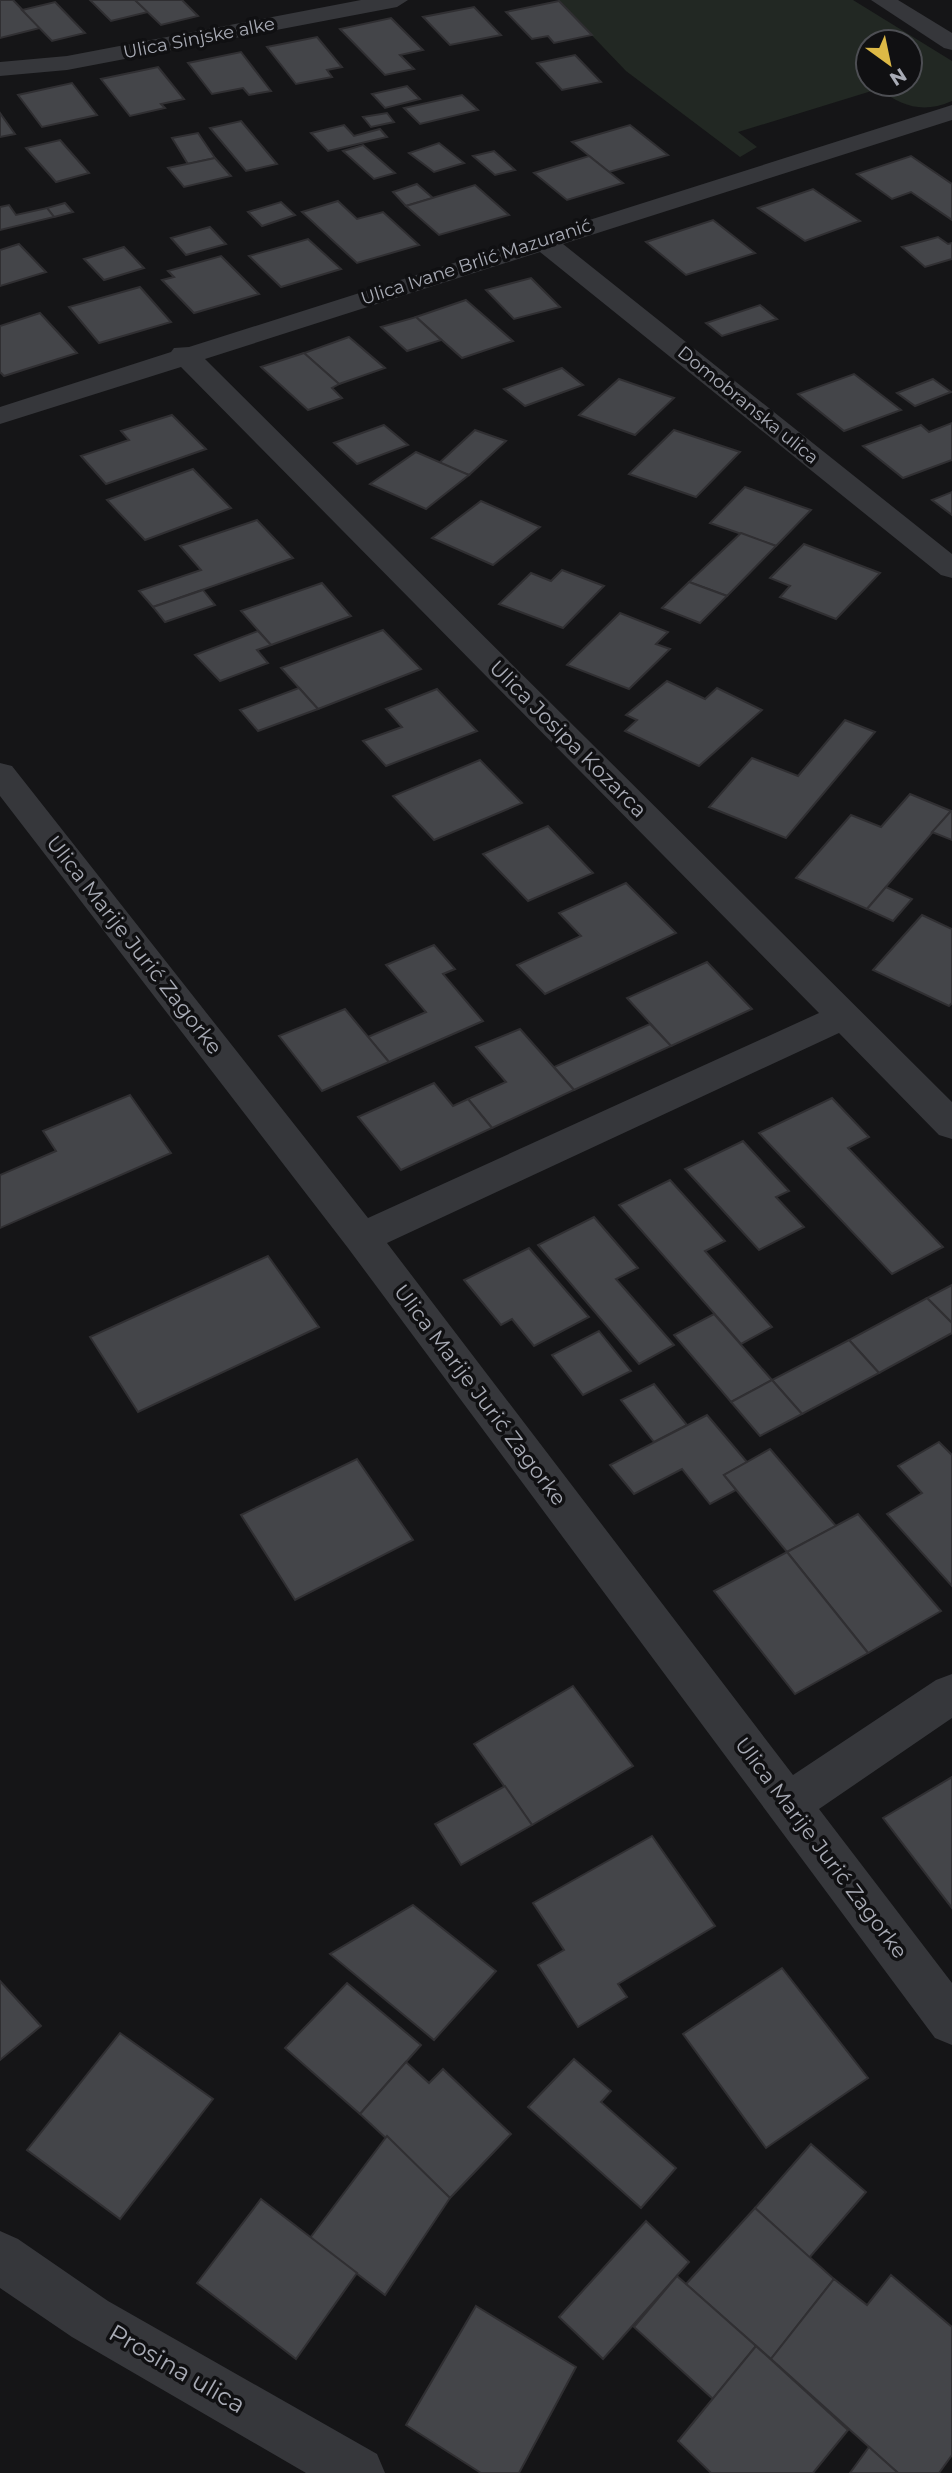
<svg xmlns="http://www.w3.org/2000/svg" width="952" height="2473" viewBox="0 0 952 2473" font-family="Montserrat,sans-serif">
<rect width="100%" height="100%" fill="#151517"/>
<path fill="#222823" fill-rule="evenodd" d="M558 0H853L952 61V101C922 114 903 106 878 89L738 132 757 147 740 157 626 71ZM868 42H910V84H868Z"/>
<g fill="#444549" stroke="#302f32" stroke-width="2">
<polygon points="0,0 13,0 40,28 0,38"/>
<polygon points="90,0 135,0 148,12 111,21"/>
<polygon points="135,0 182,0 198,16 161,25"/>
<polygon points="559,1 592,35 554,43 548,36 532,39 506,12"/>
<polygon points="55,2 85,33 52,41 22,10"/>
<polygon points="474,7 501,35 450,45 423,17"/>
<polygon points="391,18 423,50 400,55 414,69 385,75 340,29"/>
<polygon points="317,37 342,67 327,70 332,77 296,84 267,47"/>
<polygon points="241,52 271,91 249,95 243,88 212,94 188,63"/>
<polygon points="575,55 601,82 562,90 537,63"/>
<polygon points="158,67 184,99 161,104 165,108 130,116 101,79"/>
<polygon points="72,83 97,115 42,127 18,95"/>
<polygon points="407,86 420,99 385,108 372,94"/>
<polygon points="462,95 478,110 420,124 404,108"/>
<polygon points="0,113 15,134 0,137"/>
<polygon points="387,113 394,122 371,127 363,117"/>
<polygon points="241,121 277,164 246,171 210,128"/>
<polygon points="344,125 354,136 380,129 387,137 328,151 311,133"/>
<polygon points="630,125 668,155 609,172 572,142"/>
<polygon points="198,133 215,158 188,164 172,138"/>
<polygon points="60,140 89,173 56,182 26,148"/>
<polygon points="439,143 464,163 434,172 409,153"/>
<polygon points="363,145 395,173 374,179 343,151"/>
<polygon points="494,151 515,170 495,175 473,156"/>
<polygon points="589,156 623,183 567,200 534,173"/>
<polygon points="911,156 952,184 952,220 911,192 892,199 857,174"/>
<polygon points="215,158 231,176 184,187 168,168"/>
<polygon points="417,184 433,198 406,206 393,192"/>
<polygon points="475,185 509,215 439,235 406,206"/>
<polygon points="813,189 860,221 805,241 758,208"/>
<polygon points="338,201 357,219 383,212 419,245 357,263 302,212"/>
<polygon points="281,202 295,215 262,226 248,212"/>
<polygon points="65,203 73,212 54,217 47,208"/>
<polygon points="9,205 16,215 47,208 54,217 0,230 0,207"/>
<polygon points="713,220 755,253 686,275 646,242"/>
<polygon points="210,227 226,244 186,255 171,238"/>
<polygon points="938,237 948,244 952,243 952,259 925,267 902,247"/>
<polygon points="308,239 341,269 281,287 249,256"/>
<polygon points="19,244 46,272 0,286 0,250"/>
<polygon points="124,247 144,268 104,280 84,259"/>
<polygon points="221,256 259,294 194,313 162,280 174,277 168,271"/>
<polygon points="531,278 560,307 514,319 486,290"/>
<polygon points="140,287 171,322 99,343 69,307"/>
<polygon points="466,300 513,341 462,358 416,317"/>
<polygon points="760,305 777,319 722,336 706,323"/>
<polygon points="40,313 77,353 4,376 0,372 0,326"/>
<polygon points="416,317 441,340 407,351 381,327"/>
<polygon points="349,337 385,368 339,384 304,353"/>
<polygon points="304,353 339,384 332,388 342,398 308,410 261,367"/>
<polygon points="562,368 583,385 525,406 504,389"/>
<polygon points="854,374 901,410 844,431 798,394"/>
<polygon points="619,379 674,398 635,435 579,415"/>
<polygon points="933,379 951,392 915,406 897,393"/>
<polygon points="172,415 206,449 106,484 81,456 129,440 121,431"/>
<polygon points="952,423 952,460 903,478 863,446 921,425 929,432"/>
<polygon points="384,425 408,445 357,464 334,443"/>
<polygon points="475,430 506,441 469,475 438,464"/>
<polygon points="674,430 740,452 696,497 629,474"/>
<polygon points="416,452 469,475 426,509 370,484"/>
<polygon points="193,469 231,508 145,540 107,500"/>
<polygon points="745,487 811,510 776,546 710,523"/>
<polygon points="952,492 952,515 932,500"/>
<polygon points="481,501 540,527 493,565 432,538"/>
<polygon points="257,520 293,558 153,607 139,591 201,570 180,546"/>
<polygon points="741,533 776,546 727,596 689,582"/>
<polygon points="804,544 880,573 836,619 780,597 790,586 770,578"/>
<polygon points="562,570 604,586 563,628 499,604 531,573 551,581"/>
<polygon points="689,582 727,596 700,623 662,608"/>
<polygon points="322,583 351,616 271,645 241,611"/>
<polygon points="203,590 215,605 165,622 153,607"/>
<polygon points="620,613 668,632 656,644 670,649 629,689 567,665"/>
<polygon points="383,630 421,669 318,709 281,668"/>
<polygon points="258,631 271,645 257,650 268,663 220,681 195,655"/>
<polygon points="667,681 705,699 717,688 762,710 699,766 625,731 637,720 626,715"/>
<polygon points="299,688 318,709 258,731 240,710"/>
<polygon points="437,689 477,731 386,766 363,741 402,727 386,709"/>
<polygon points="845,720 875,732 786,838 709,807 752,758 798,776"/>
<polygon points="480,760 522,803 434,840 393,796"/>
<polygon points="910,794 951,811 867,909 796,878 851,815 881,827"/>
<polygon points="951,811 952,811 952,840 932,832"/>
<polygon points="548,826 593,873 528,901 483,854"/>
<polygon points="626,883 676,933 545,994 517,965 581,936 559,913"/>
<polygon points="886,887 912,899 893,921 867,909"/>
<polygon points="922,915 952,929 952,1003 949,1006 873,970"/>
<polygon points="434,945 455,969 443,974 483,1021 389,1062 368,1037 426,1012 386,965"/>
<polygon points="707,962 752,1009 671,1046 627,998"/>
<polygon points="345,1009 389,1062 322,1091 279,1036"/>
<polygon points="650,1024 671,1046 574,1090 554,1067"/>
<polygon points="520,1029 574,1090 492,1128 468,1099 506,1082 476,1047"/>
<polygon points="434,1083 453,1106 468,1099 492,1128 401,1170 358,1117"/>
<polygon points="130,1095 171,1153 0,1228 0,1175 56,1151 43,1131"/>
<polygon points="832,1098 869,1137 848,1148 943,1247 892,1274 759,1133"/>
<polygon points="743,1141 789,1191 776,1197 804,1227 759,1250 685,1169"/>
<polygon points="670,1180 725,1241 705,1251 772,1327 741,1344 619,1205"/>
<polygon points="594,1217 638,1268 616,1279 674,1345 639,1364 538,1245"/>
<polygon points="529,1248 589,1317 534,1346 512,1319 501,1325 464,1280"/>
<polygon points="268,1256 319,1327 138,1412 90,1337"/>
<polygon points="952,1285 952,1323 927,1298"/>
<polygon points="927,1298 952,1323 952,1333 879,1373 849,1340"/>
<polygon points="714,1314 772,1380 731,1402 674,1335"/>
<polygon points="599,1331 631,1371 583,1395 552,1355"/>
<polygon points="849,1340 879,1373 802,1414 772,1380"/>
<polygon points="772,1380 802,1414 760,1436 731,1402"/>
<polygon points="654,1384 687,1425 654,1442 621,1400"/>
<polygon points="707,1415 747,1462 724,1475 736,1490 710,1504 682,1469 634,1494 610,1465"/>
<polygon points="939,1442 952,1455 952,1586 887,1514 922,1493 898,1466"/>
<polygon points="770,1449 836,1526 787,1552 724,1475"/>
<polygon points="357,1459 413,1540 295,1600 241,1515"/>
<polygon points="858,1514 941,1611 868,1653 787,1552"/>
<polygon points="787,1552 868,1653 795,1694 714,1591"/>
<polygon points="573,1686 633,1766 532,1825 474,1744"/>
<polygon points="952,1777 952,1908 883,1818"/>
<polygon points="505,1786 532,1825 461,1865 435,1824"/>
<polygon points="652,1836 715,1926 618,1984 627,1997 578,2027 538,1965 564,1950 533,1903"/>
<polygon points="413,1905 496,1971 434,2040 330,1954"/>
<polygon points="782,1968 868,2078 766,2148 683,2034"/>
<polygon points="0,1981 41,2026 0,2060"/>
<polygon points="347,1983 421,2045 360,2114 285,2048"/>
<polygon points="120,2033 213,2099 120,2219 27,2150"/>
<polygon points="574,2059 611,2091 601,2102 676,2168 641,2208 528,2107"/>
<polygon points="406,2062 429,2083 443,2069 511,2134 450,2198 360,2114"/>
<polygon points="387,2136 450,2198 385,2295 310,2238"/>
<polygon points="811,2144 866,2192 809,2258 755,2208"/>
<polygon points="261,2199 357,2273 296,2359 197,2283"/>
<polygon points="755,2208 834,2279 771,2359 686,2284"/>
<polygon points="646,2221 689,2262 603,2359 559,2317"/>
<polygon points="891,2275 952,2327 952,2455 939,2473 898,2473 771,2359 834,2279 867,2305"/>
<polygon points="677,2276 756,2346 713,2399 634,2327"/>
<polygon points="476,2306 576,2367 519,2473 481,2473 406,2425"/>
<polygon points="756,2346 848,2430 813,2473 711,2473 678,2441"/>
<polygon points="869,2447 898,2473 850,2473"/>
</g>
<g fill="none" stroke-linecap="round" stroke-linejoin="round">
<g fill="#36373b" fill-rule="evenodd">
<polygon points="361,0 408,0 397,7 67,70 0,76 0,62 67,56"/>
<polygon points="871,0 898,0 952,33 952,50 944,48"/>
<polygon points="952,105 952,120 563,244 952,554 952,578 941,575 540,252 205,359 952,1102 952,1139 939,1135 839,1033 387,1243 793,1775 936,1680 952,1674 952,1718 819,1809 952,1983 952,2045 935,2038 348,1248 0,796 0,763 12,766 368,1218 819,1013 181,367 0,424 0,407 171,352 174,348 189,347"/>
<polygon points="0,2231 18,2239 108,2301 377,2454 385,2473 306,2473 72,2337 0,2288"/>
</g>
</g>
<g text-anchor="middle" stroke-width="7" stroke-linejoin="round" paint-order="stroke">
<g font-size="18" fill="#a8abb5" stroke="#101012">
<text transform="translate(199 38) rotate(-11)" y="6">Ulica Sinjske alke</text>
<text transform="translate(476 262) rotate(-18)" y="6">Ulica Ivane Brlić Mazuranić</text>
<text transform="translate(748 405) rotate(39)" y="6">Domobranska ulica</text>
</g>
<g font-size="21" fill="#a8abb5" stroke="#101012">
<text transform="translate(568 739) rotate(45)" y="7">Ulica Josipa Kozarca</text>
<text transform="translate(134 945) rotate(52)" y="7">Ulica Marije Jurić Zagorke</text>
<text transform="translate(480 1395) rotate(53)" y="7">Ulica Marije Jurić Zagorke</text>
<text transform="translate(821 1848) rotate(53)" y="7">Ulica Marije Jurić Zagorke</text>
</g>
<g font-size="24" fill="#a8abb5" stroke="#101012">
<text transform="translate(177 2369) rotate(30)" y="8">Prosina ulica</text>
</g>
</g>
<g transform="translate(889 63) rotate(147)"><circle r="33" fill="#101012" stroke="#4d4e53" stroke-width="2"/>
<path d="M0-5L12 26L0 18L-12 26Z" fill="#ddb946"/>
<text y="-10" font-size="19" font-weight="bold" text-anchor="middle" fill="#a8abb5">N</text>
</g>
</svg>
